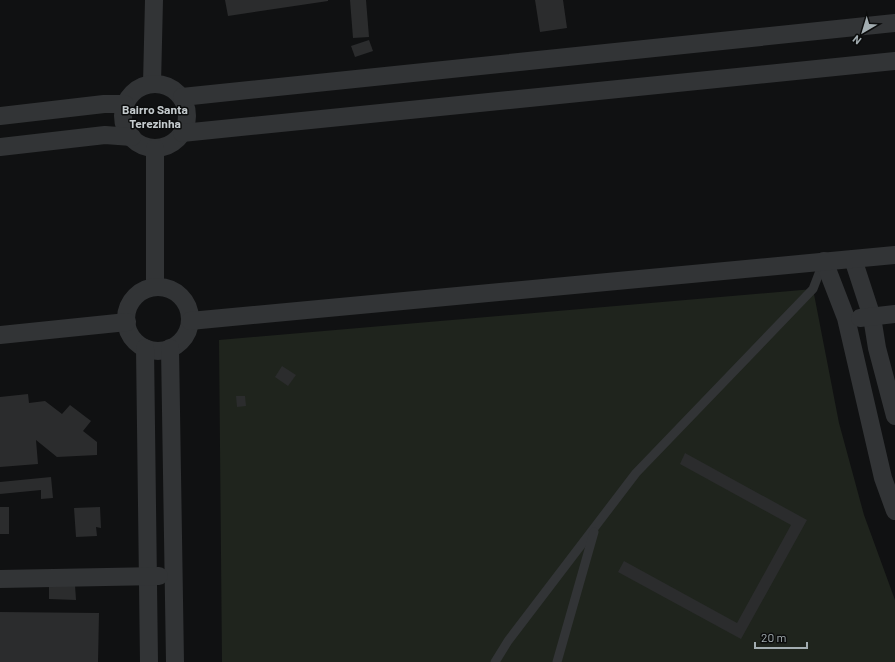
<svg xmlns="http://www.w3.org/2000/svg" width="895" height="662" viewBox="0 0 895 662" font-family="Barlow,sans-serif">
<rect width="100%" height="100%" fill="#101112"/>
<polygon fill="#1f241d" points="813,289 839,423 864,515 895,600 895,662 222,662 219,340"/>
<g fill="#2b2c2d">
<polygon points="225,0 328,0 328,1 228,16"/>
<polygon points="350,0 366,0 369,37 353,38"/>
<polygon points="535,0 563,0 567,28 540,32"/>
<polygon points="369,40 373,51 355,57 351,46"/>
<polygon points="282,366 296,375 288,386 275,377"/>
<polygon points="28,394 29,403 45,401 62,414 70,405 91,421 83,431 97,442 97,455 57,457 36,440 38,464 0,467 0,397"/>
<polygon points="236,396 245,396 246,406 237,407"/>
<polygon points="685,453 807,520 741,639 618,572 624,561 737,623 791,525 680,464"/>
<polygon points="51,477 53,498 41,499 41,490 0,494 0,482"/>
<rect x="0" y="507" width="9" height="27"/>
<polygon points="100,507 101,528 96,527 97,536 76,537 74,508"/>
<polygon points="49,585 75,585 76,600 49,599"/>
<polygon points="0,612 99,613 98,662 0,662"/>
</g>
<g fill="none" stroke-linecap="round" stroke-linejoin="round">
<g stroke="#323436" stroke-width="9">
<polyline points="495,662 508,641 636,473 813,289 823,263"/>
<polyline points="557,662 594,532"/>
</g>
<g stroke="#323436" stroke-width="18">
<polyline points="152,84 154,0"/>
<circle cx="155" cy="116" r="32"/>
<polyline points="182,97 895,23"/>
<polyline points="0,116 104,104 125,104"/>
<polyline points="182,133 895,61"/>
<polyline points="0,147 105,135 132,137"/>
<polyline points="853,259 872,317 877,348 895,416"/>
<polyline points="824,261 846,318 883,478 895,511"/>
<polyline points="155,287 155,148"/>
<circle cx="158" cy="319" r="32"/>
<polyline points="860,318 895,314"/>
<polyline points="190,321 895,255"/>
<polyline points="0,335 127,322"/>
<polyline points="145,348 149,662"/>
<polyline points="170,348 175,662"/>
<polyline points="0,579 159,576"/>
</g>
</g>
<g text-anchor="middle" stroke-width="3" stroke-linejoin="round" paint-order="stroke">
<g font-size="12" font-weight="bold" fill="#c4cacd" stroke="#0b0c0c">
<text x="155" y="114">Bairro Santa<tspan x="155" dy="14">Terezinha</tspan></text>
</g>
</g>
<g transform="translate(863 32) rotate(218)" stroke="#0b0c0c" stroke-width="3" paint-order="stroke">
<path d="M0-3L7 15L0 10L-7 15Z" fill="#a3adb1"/>
<text y="-6" font-size="11" font-weight="bold" text-anchor="middle" fill="#a3adb1">N</text>
</g>
<path d="M755 642v6h52v-6" fill="none" stroke="#a3adb1" stroke-width="2"/>
<text x="761" y="642" font-size="12" fill="#a3adb1" stroke="#0b0c0c" stroke-width="3" paint-order="stroke">20 m</text>
</svg>
